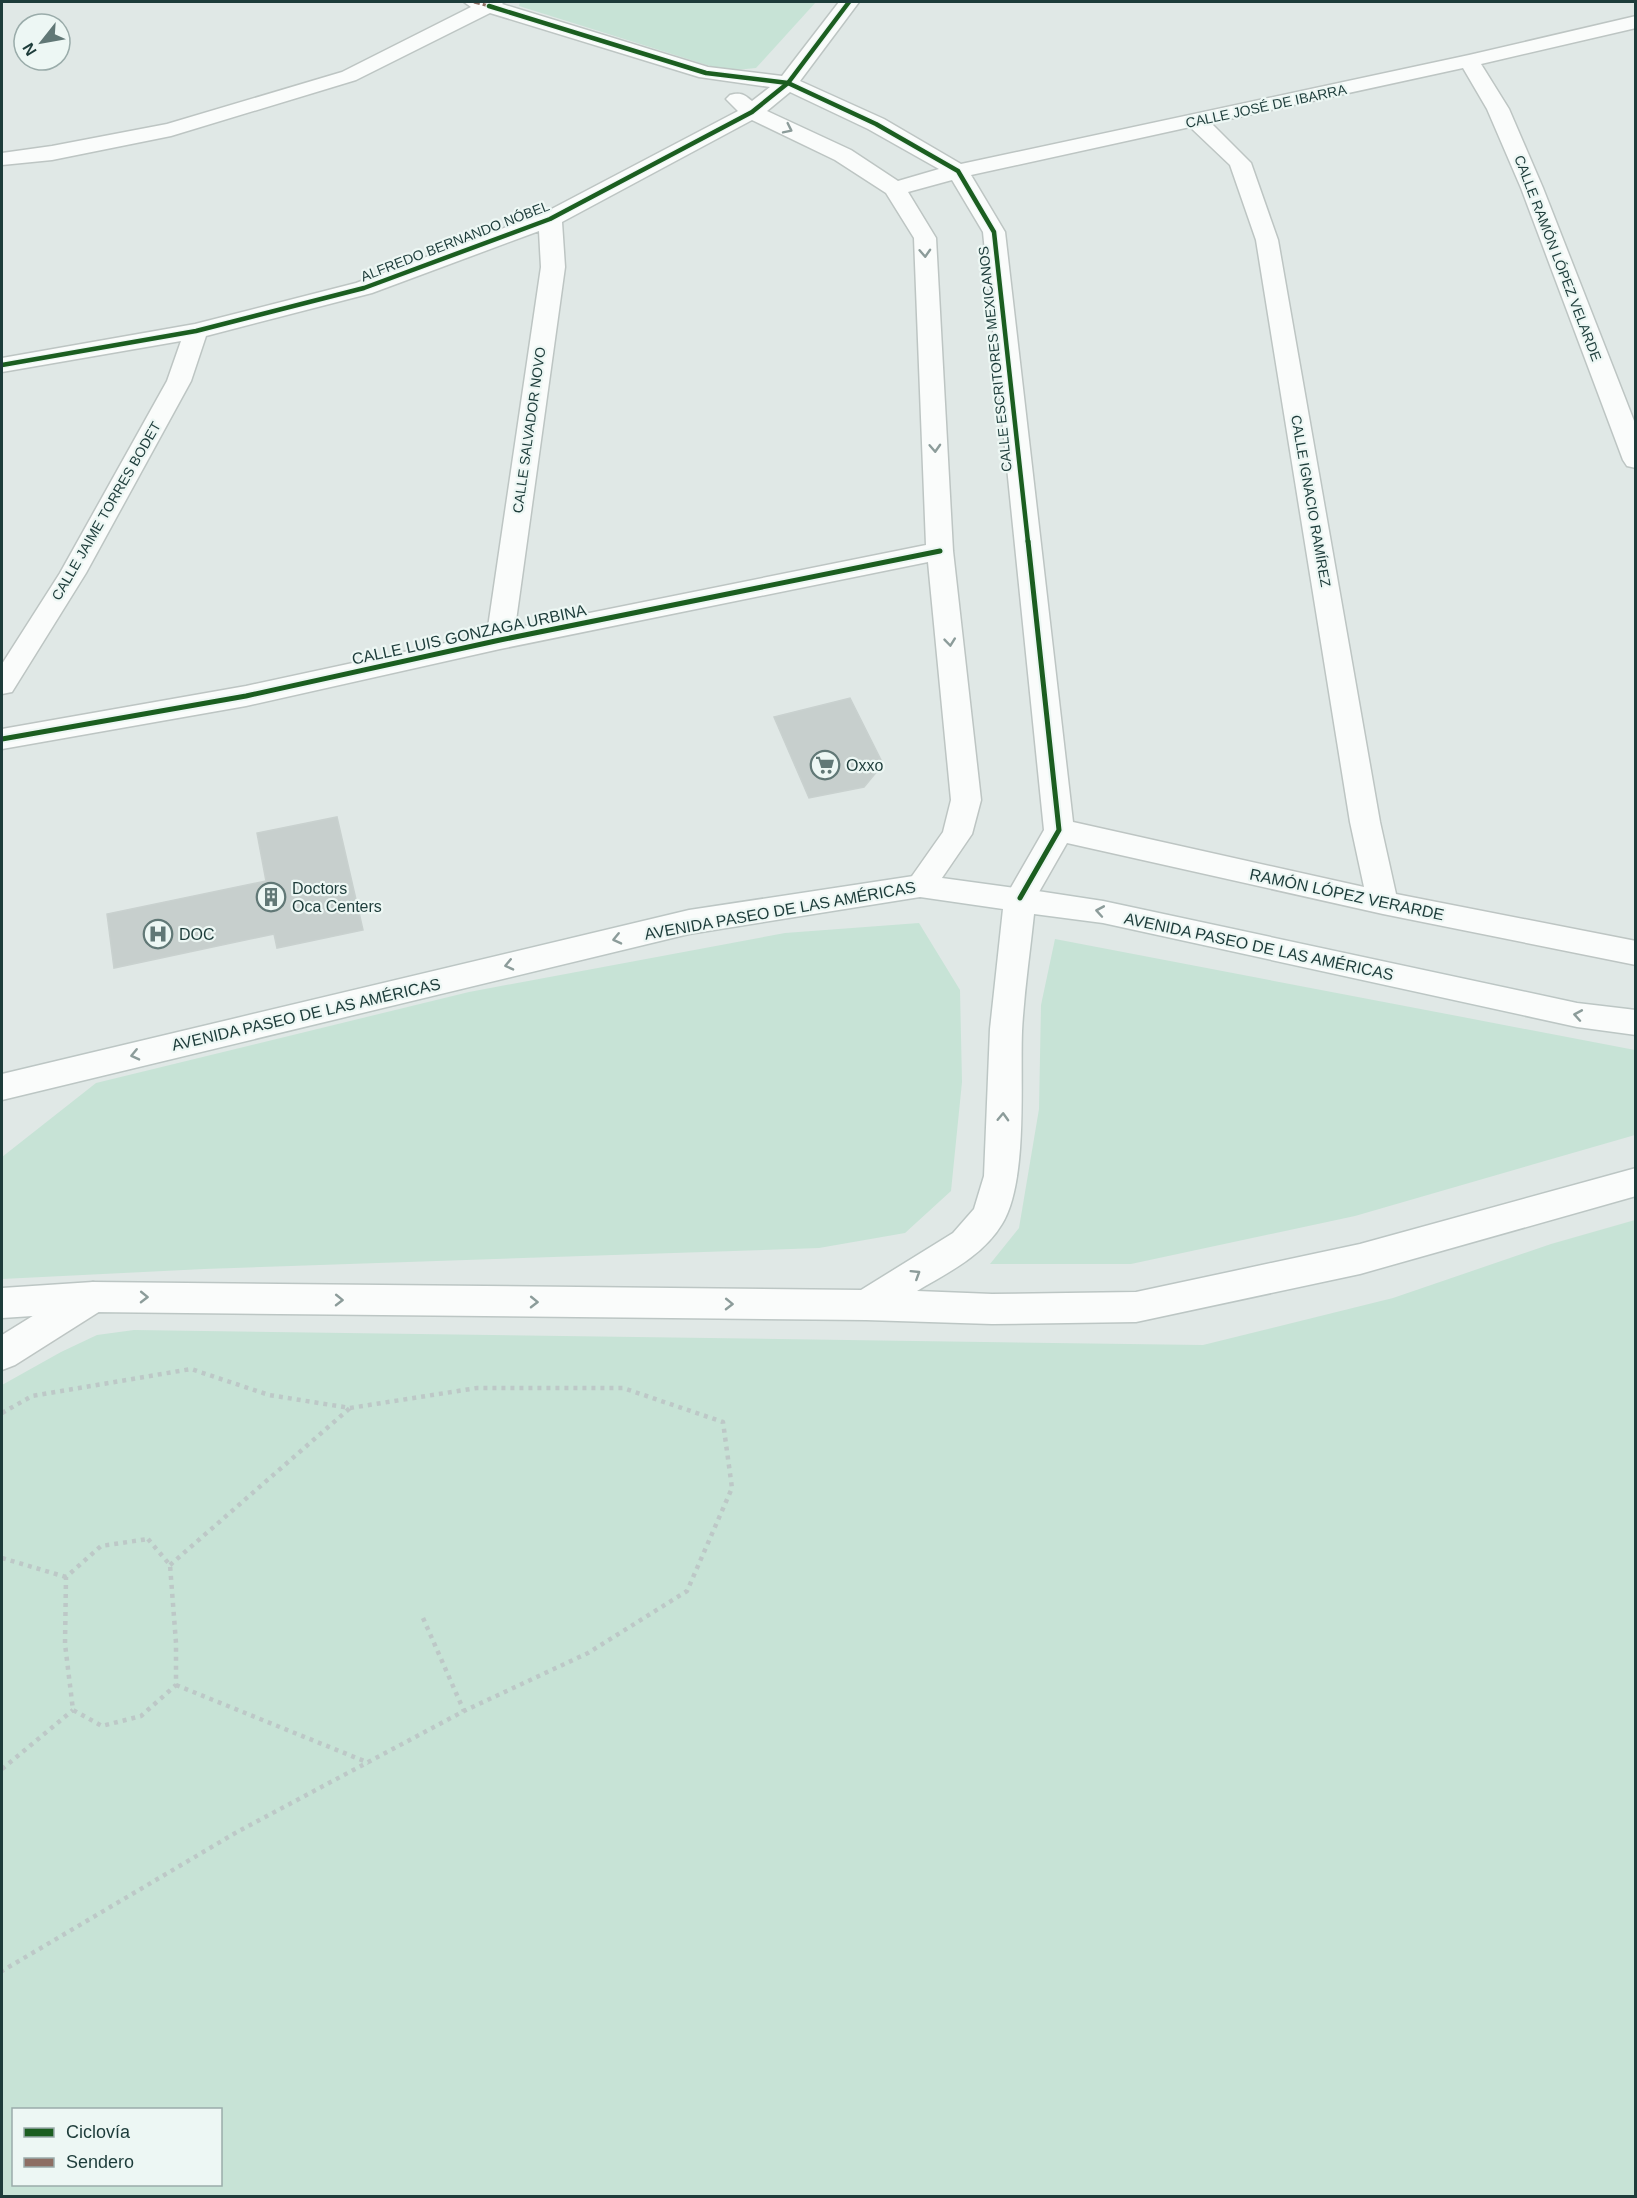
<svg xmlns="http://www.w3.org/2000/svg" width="1637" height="2198" viewBox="0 0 1637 2198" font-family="Helvetica,sans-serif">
<rect width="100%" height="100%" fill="#e0e8e6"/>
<g fill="#c7e3d6" fill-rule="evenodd">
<polygon points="520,2 816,2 756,68 726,71 519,6"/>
<polygon points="919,923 960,990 962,1082 951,1191 905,1233 819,1248 204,1269 2,1279 2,1157 96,1083 469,992 785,933"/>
<polygon points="1055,939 1635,1050 1635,1135 1355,1216 1131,1264 990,1264 1019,1228 1039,1109 1041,1005"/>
<path d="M1635 1220V2196H2V1385L61 1352 97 1335 134 1330 1203 1345 1393 1298 1551 1244ZM14 2110H220V2184H14Z"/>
</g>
<g fill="#c7cfcd" stroke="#c9d1cf" stroke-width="1.5">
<polygon points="850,698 883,764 864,787 809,798 774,717"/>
<polygon points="337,817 363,930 277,948 274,934 114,968 107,914 266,881 257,833"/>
</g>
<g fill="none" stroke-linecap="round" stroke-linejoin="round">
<g stroke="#bdc5c3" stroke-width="3">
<g id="street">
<path d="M464 2H504L502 4 708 67 782 76 839 2H859L800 81 884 119 961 164 1469 55 1636 16V28L1481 64 1509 109 1543 188 1636 426V468L1627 466 1623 460 1521 188 1487 109 1463 68 1211 123 1251 163 1278 240 1380 822 1396 894 1636 941V965L1383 914 1067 843 1031 906 1020 909 1009 906 1005 898 1044 830 983 232 952 180 908 192 936 238 953 551 981 800 972 834 931 894 920 897 909 894 905 886 943 832 951 800 928 562 500 649 246 706 2 749V729L246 686 487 634 541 267 539 231 372 293 206 336 191 381 86 573 12 692 2 694V664L60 573 167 381 181 341 2 372V358L195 324 356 283 542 214 738 111 726 99 730 95C740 92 744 94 752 101L770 87 699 77 490 13 356 80 171 136 52 160 2 165V153L52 146 167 124 342 72 471 7ZM790 92 868 129 939 169 898 181 851 150 767 111ZM752 120 835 160 886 193 914 238 926 545 515 628 565 267 562 222ZM1190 127 1230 165 1256 240 1350 822 1364 887 1073 822 1005 232 971 175Z"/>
<polygon points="93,1282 105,1286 111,1297 105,1308 15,1365 2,1370 2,1335 81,1286"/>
</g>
</g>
<g stroke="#bcc6c4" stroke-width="3">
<path id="secondary" d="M920 875 1015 888 1020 887 1031 890 1103 901 1577 1003 1636 1010V1035L1577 1027 1103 923 1034 914C1030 953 1024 992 1022 1031 1020 1083 1028 1182 1002 1224 983 1256 947 1273 917 1291L992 1294 1136 1292 1360 1244 1636 1168V1196L1360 1274 1136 1322 992 1324 866 1320 93 1312 2 1318V1288L93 1282 861 1290 953 1233 974 1209 984 1176 990 1029 1003 909 920 897 689 934 2 1100V1074L689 910Z"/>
</g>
<g stroke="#bdc8c7" stroke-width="4.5" stroke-dasharray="4 5" stroke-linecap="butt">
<polyline points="2,1413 32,1396 191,1369 269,1395 350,1408 477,1388 623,1388 723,1422 732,1488 687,1591 588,1653 464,1711 237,1832 2,1971"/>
<polygon points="148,1539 170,1565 176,1643 176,1685 141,1716 102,1726 73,1710 65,1644 66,1577 101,1546"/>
<polyline points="2,1558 66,1577"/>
<polyline points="170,1565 350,1408"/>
<polyline points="423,1618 464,1711"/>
<polyline points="176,1685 369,1763"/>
<polyline points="2,1769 73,1710"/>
</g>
<use href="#street" fill="#fafcfb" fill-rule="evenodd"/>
<use href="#secondary" fill="#fafcfb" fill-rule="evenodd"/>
<polyline stroke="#8d6e63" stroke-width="3" stroke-dasharray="6 3" stroke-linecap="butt" points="474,2 489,6"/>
<g stroke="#edf7f4" stroke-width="7">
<g id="cycleway-far1">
<polyline points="489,6 706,73 788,83 876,124 958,171 994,232 1028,542"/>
<polyline points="2,365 196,331 364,288 550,219 752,112 788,83 849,2"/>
</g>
</g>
<g stroke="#edf7f4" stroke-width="9">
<g id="cycleway">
<polyline points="2,739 246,696 500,640 940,551"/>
<polyline points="1020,898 1059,830 1028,541"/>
</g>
</g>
<use href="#cycleway-far1" stroke="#1b5e20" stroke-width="4.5"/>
<use href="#cycleway" stroke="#1b5e20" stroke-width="5"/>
</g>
<defs><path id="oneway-chevron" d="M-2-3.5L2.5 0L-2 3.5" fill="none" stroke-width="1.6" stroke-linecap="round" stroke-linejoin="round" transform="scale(1.5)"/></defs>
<g stroke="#8c9c9a">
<use href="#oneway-chevron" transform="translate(788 129) rotate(26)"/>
<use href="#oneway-chevron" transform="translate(925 253) rotate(87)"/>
<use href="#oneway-chevron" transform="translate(935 448) rotate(87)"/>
<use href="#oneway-chevron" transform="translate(950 642) rotate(84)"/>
<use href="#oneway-chevron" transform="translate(1100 911) rotate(-170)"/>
<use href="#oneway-chevron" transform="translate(617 939) rotate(167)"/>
<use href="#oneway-chevron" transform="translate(509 965) rotate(167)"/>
<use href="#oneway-chevron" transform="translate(1578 1015) rotate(-170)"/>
<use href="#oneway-chevron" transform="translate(135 1055) rotate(167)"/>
<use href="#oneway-chevron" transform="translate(1003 1117) rotate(-88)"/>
<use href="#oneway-chevron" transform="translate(916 1274) rotate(-32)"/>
<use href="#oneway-chevron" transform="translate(144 1297) rotate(1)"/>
<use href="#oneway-chevron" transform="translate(339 1300) rotate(1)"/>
<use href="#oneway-chevron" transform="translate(534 1302) rotate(1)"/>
<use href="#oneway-chevron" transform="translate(729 1304) rotate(1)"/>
</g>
<defs>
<g id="supermarket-ring" transform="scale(1.5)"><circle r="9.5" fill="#edf7f4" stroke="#617876" stroke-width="1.5"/><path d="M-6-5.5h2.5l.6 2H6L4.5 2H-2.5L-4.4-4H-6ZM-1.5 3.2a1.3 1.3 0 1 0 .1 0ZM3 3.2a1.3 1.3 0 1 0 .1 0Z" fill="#617876"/></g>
<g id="building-ring" transform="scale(1.5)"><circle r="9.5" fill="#edf7f4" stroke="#617876" stroke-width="1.5"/><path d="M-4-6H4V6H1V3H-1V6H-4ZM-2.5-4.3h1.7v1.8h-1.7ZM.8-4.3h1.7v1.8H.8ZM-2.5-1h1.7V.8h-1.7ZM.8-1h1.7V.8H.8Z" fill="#617876"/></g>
<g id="hospital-ring" transform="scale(1.5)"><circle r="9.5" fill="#edf7f4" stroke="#617876" stroke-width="1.5"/><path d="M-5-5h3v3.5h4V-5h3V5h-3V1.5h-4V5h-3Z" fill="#617876"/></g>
</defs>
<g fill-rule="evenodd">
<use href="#supermarket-ring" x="825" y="765"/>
<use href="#building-ring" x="271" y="897"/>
<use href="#hospital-ring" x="158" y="934"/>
</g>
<g text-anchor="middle" stroke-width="4.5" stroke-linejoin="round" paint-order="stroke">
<g font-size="14" fill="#1d3c3a" stroke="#edf7f4">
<text transform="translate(1266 106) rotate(-12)" y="5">CALLE JOSÉ DE IBARRA</text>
<text transform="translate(455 241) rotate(-21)" y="5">ALFREDO BERNANDO NÓBEL</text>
<text transform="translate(1558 258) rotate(69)" y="5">CALLE RAMÓN LÓPEZ VELARDE</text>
<text transform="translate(995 359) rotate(-96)" y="5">CALLE ESCRITORES MEXICANOS</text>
<text transform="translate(529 430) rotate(-82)" y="5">CALLE SALVADOR NOVO</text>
<text transform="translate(1311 501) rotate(80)" y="5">CALLE IGNACIO RAMÍREZ</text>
<text transform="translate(106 511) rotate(-60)" y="5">CALLE JAIME TORRES BODET</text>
</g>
<g font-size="16" fill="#1d3c3a" stroke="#edf7f4">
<text transform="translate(469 634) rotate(-12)" y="6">CALLE LUIS GONZAGA URBINA</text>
<text transform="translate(1347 894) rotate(12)" y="6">RAMÓN LÓPEZ VERARDE</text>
<text transform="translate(780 910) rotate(-10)" y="6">AVENIDA PASEO DE LAS AMÉRICAS</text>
<text transform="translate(1259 946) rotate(12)" y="6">AVENIDA PASEO DE LAS AMÉRICAS</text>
<text transform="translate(306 1014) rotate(-13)" y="6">AVENIDA PASEO DE LAS AMÉRICAS</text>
</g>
<g font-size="16" fill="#1d3c3a" stroke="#edf7f4" text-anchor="start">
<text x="846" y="771">Oxxo</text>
<text x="292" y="894">Doctors<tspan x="292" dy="18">Oca Centers</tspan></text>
<text x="179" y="940">DOC</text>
</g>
</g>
<rect width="1637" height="2198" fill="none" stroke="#1d3c3a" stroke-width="6"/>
<rect x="12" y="2108" width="210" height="78" fill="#edf7f4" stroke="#9aacaa" stroke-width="1.5"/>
<rect x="24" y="2128" width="30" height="9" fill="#1b5e20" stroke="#9aacaa" stroke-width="1.5"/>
<text x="66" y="2138" font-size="18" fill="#1d3c3a">Ciclovía</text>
<rect x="24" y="2158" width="30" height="9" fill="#8d6e63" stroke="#9aacaa" stroke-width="1.5"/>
<text x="66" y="2168" font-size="18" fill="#1d3c3a">Sendero</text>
<g transform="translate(42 42) rotate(239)"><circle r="28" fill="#edf7f4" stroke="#9aacaa" stroke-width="1.5"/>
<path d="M0-4.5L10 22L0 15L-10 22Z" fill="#617876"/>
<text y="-9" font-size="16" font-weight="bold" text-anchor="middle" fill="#1d3c3a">N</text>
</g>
</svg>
